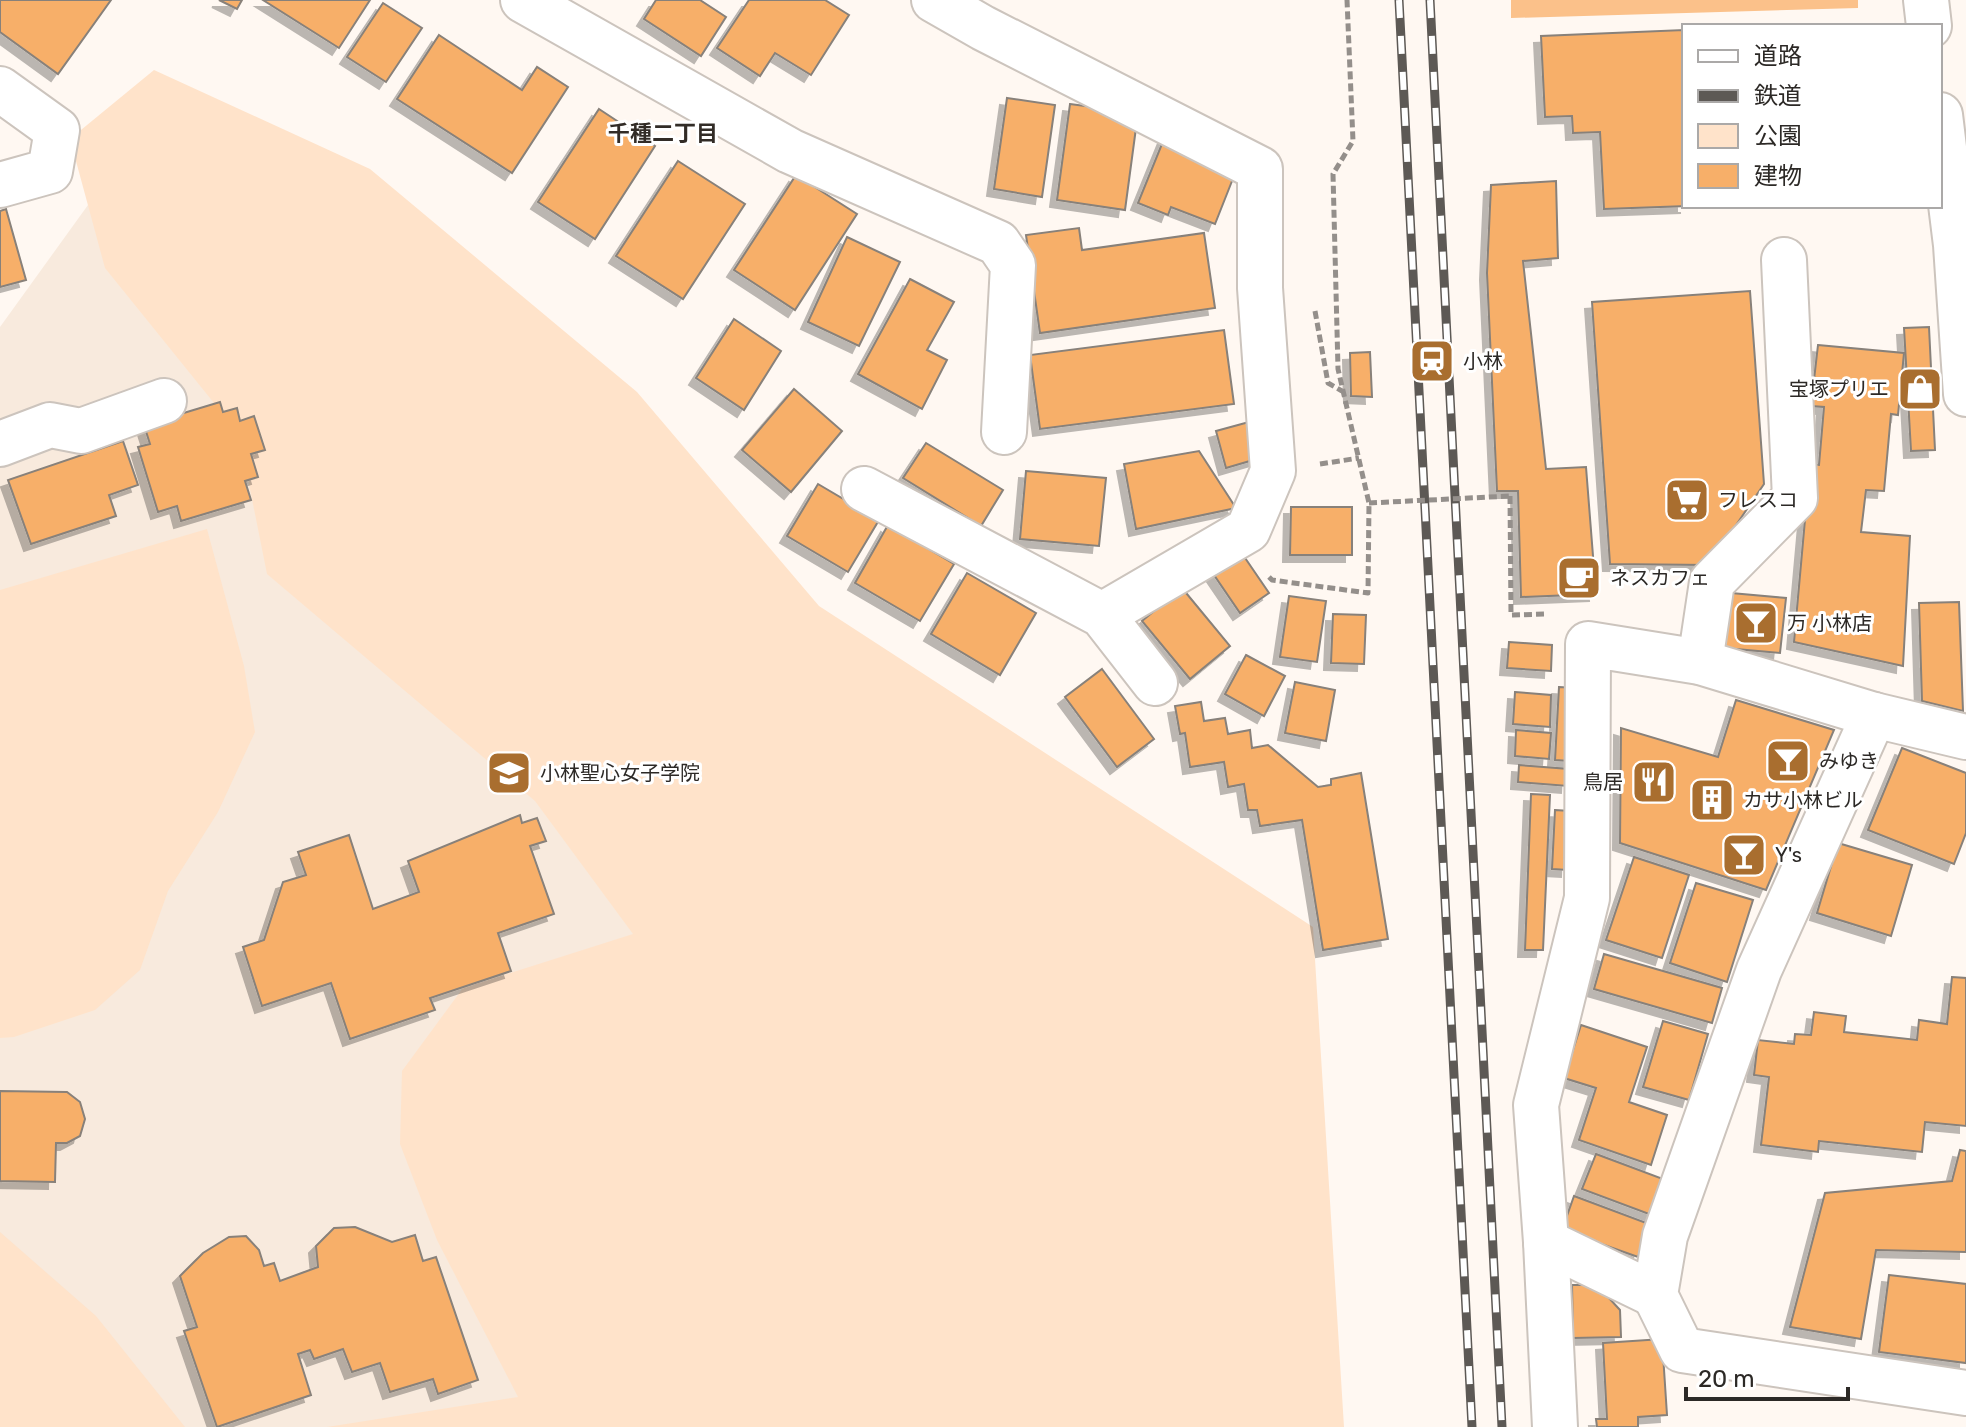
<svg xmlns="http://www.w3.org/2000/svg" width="1966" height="1427" viewBox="0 0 1966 1427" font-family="Rubik,'Noto Sans JP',sans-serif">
<defs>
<filter id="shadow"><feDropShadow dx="-7" dy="7" stdDeviation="0" flood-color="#0004"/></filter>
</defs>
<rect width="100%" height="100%" fill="#fff8f2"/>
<polygon fill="#f8eadd" points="88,205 1318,1427 0,1427 0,327"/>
<g fill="#ffe3ca">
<polygon points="154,70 370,169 637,392 819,606 1313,927 1344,1427 327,1427 518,1397 437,1240 400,1144 402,1071 463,988 633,934 535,801 267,574 239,434 105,268 70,139"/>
<polygon points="207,529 244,666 255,732 218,812 168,891 140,970 95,1010 14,1037 0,1038 0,590"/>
<polygon points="0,1232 96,1316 185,1427 0,1427"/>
</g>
<polygon fill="#fbc18a" points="1511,0 1858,0 1858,8 1511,18"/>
<g fill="#f7af69" stroke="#88817a" stroke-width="2" filter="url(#shadow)">
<polygon points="0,0 111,0 58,74 0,32"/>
<polygon points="219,0 242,0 237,9"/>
<polygon points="263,0 370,0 339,48"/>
<polygon points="656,0 700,0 726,17 701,56 644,19"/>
<polygon points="749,0 825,0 849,15 811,75 775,53 760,76 717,48"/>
<polygon points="383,3 422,28 386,82 347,57"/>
<polygon points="1684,30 1684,206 1688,206 1604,209 1600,132 1573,133 1572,116 1545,117 1541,36"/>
<polygon points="439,35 522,90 537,67 568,87 512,173 397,99"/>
<polygon points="1007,98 1055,105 1042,197 994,189"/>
<polygon points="1070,104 1138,113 1125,210 1057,200"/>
<polygon points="599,109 655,146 595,239 538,202"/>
<polygon points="1166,134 1234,176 1215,224 1171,207 1168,215 1138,203"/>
<polygon points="678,161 745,204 683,299 616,256"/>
<polygon points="796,175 857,214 795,310 734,270"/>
<polygon points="1556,181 1558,258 1523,261 1546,469 1586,467 1596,594 1521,597 1518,491 1497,491 1487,273 1491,185"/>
<polygon points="6,209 26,280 0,287 0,211"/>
<polygon points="1079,228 1082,250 1204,233 1215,308 1040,333 1026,235"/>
<polygon points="847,237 900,262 859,346 808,322"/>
<polygon points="910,279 954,302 927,350 947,360 922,409 858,374"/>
<polygon points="1750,291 1764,484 1709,565 1610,564 1592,302"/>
<polygon points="734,319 781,351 744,410 696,378"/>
<polygon points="1929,327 1935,450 1911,451 1904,328"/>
<polygon points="1224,330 1234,404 1040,429 1030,355"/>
<polygon points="1818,345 1904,353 1898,415 1891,414 1884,491 1866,490 1861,532 1910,536 1903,666 1794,642 1810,464 1819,465 1824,407 1811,406"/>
<polygon points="1370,352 1372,397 1351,396 1350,353"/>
<polygon points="794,389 842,431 791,492 742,450"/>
<polygon points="220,402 223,412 237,408 240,421 254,416 265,450 251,454 258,477 245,481 251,500 181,521 177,506 158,512 138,447 150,444 144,425"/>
<polygon points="1249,422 1260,458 1226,468 1216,431"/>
<polygon points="123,441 138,485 109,495 116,516 31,544 8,480"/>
<polygon points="926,443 1003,490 981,526 903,478"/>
<polygon points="1199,451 1236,508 1136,529 1124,464"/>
<polygon points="1026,471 1106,478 1099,546 1020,539"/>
<polygon points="818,484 879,520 848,572 787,536"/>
<polygon points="1291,507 1352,507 1352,555 1290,555"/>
<polygon points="888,525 954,564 920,621 855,583"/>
<polygon points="1241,552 1269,593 1240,613 1212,572"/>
<polygon points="967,573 1036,613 1000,675 931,634"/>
<polygon points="1182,588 1230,646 1190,679 1142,621"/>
<polygon points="1731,593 1786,598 1780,653 1725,648"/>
<polygon points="1289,596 1326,601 1317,662 1280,657"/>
<polygon points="1959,602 1963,711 1922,701 1919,603"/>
<polygon points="1333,614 1366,615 1364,664 1331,663"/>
<polygon points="1509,642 1552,645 1551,671 1507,668"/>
<polygon points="1246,655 1285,676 1264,716 1225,694"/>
<polygon points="1102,669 1154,739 1117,767 1065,697"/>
<polygon points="1295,682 1335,690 1326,741 1285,733"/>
<polygon points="1559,687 1574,688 1570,761 1555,760"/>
<polygon points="1515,692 1551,695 1550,727 1513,724"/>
<polygon points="1736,700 1834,730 1766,890 1620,843 1621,728 1718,757"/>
<polygon points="1201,702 1204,721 1225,718 1228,734 1250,730 1252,748 1268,745 1318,787 1331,785 1331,779 1361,773 1388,939 1323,950 1302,820 1260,826 1257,810 1248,810 1244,784 1228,787 1224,762 1190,767 1185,733 1180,734 1175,706"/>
<polygon points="1516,730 1551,733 1549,759 1515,756"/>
<polygon points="1902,748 1966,773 1966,833 1954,864 1868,830"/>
<polygon points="1519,765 1569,769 1568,786 1518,782"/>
<polygon points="1531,794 1550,795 1543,950 1525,950"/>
<polygon points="1555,810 1570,811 1568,870 1552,869"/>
<polygon points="520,815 522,823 537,818 546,841 530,846 554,914 498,933 511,971 430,998 435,1010 350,1039 331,983 262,1006 243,947 264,940 283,882 306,875 298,852 349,835 373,909 419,892 408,861"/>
<polygon points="1838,843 1912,865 1891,936 1817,913"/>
<polygon points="1634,857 1689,875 1662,958 1606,940"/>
<polygon points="1696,883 1753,900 1727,982 1670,963"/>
<polygon points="1604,954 1722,988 1712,1023 1594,989"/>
<polygon points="1952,977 1966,978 1966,1126 1925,1122 1922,1152 1819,1141 1818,1152 1761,1145 1769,1077 1754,1075 1758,1040 1794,1044 1795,1034 1811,1035 1814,1012 1846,1016 1844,1032 1917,1040 1919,1020 1947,1024"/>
<polygon points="1663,1021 1708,1034 1689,1100 1643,1087"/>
<polygon points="1581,1025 1647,1047 1629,1102 1667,1115 1651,1165 1579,1140 1596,1088 1564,1078"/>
<polygon points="0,1091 67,1092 80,1102 85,1119 80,1136 67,1143 56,1143 55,1182 0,1181"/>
<polygon points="1960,1150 1966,1151 1966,1252 1876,1250 1861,1339 1790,1327 1825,1193 1952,1181"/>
<polygon points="1596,1154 1671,1182 1657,1217 1582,1189"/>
<polygon points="1574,1196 1649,1224 1638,1257 1562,1230"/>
<polygon points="355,1227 392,1242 415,1235 423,1261 436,1257 478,1380 438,1394 433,1379 390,1392 380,1363 352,1372 343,1349 314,1359 310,1350 298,1354 311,1395 217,1427 184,1331 197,1327 180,1276 203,1253 229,1237 246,1236 259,1250 264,1266 274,1263 280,1281 318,1267 316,1246 334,1228"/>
<polygon points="1889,1275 1966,1284 1966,1363 1879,1352"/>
<polygon points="1572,1285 1597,1285 1620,1310 1621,1337 1573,1338"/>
<polygon points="1662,1339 1667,1415 1638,1417 1638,1427 1597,1427 1596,1419 1607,1419 1603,1343"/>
</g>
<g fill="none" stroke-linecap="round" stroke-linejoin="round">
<g stroke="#ccc4bd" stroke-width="48">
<g id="minor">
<polyline points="523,0 790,151 998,243 1013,265 1004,432"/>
<polyline points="934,0 983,28 1260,169 1260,288 1273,471 1248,530 1102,615"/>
<polyline points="1926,0 1929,26"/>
<polyline points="0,89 57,130 50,171 0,185"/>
<polyline points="1940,115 1956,245 1966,394"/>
<polyline points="0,444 50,425 81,431 164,401"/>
<polyline points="864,489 1102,615 1155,683"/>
<polyline points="1700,662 1712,582 1795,498 1784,260"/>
<polyline points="1874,715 1759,970 1665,1236 1655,1295 1682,1350 1966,1393"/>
<polyline points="1546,1242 1655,1295"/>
<polyline points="1555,1427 1546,1242 1536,1105 1587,898 1588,644 1700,662 1874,715 1966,737"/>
</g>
</g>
<g stroke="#948f8b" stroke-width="5" stroke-dasharray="8 4" stroke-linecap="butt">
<polyline points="1315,311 1328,383 1342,391"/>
<polyline points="1320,464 1359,458"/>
<polyline points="1510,496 1511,615 1547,614"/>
<polyline points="1269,577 1272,580 1368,593 1369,503 1338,369 1333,174 1353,141 1347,0"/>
</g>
<use href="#minor" stroke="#fff" stroke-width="44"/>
<g stroke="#5d5955" stroke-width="9">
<g id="rail">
<polyline points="1399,0 1472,1427"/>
<polyline points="1430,0 1502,1427"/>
</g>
</g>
<use href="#rail" stroke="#fff" stroke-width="6" stroke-dasharray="18" stroke-linecap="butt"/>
<polyline stroke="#948f8b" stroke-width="5" stroke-dasharray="8 4" stroke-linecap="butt" points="1369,503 1510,496"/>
</g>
<defs>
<g id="station-square" transform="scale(2.3)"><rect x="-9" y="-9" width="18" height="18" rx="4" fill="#a96e2f" stroke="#fff"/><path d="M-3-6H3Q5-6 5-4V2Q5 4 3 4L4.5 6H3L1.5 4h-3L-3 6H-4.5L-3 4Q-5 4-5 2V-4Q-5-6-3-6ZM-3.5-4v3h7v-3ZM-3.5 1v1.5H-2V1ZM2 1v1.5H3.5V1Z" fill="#fff"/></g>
<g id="shop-square" transform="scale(2.3)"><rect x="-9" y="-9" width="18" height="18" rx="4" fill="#a96e2f" stroke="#fff"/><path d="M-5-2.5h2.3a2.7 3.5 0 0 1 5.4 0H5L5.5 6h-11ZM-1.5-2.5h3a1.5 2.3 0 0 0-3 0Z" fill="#fff"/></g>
<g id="supermarket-square" transform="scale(2.3)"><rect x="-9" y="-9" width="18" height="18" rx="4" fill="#a96e2f" stroke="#fff"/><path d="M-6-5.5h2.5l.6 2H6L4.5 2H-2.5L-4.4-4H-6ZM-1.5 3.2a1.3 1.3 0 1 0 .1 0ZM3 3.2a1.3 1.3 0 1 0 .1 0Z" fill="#fff"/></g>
<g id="cafe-square" transform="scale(2.3)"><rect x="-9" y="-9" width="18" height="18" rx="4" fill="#a96e2f" stroke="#fff"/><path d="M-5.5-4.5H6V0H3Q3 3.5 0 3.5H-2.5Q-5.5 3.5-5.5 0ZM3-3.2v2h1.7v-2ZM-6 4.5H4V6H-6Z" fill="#fff"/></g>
<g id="bar-square" transform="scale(2.3)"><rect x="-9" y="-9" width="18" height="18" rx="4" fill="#a96e2f" stroke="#fff"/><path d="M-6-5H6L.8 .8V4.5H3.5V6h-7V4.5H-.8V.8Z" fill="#fff"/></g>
<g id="school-square" transform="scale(2.3)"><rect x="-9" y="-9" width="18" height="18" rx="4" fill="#a96e2f" stroke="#fff"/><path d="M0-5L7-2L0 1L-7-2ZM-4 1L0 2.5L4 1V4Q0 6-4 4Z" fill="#fff"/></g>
<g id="restaurant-square" transform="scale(2.3)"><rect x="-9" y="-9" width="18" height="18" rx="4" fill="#a96e2f" stroke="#fff"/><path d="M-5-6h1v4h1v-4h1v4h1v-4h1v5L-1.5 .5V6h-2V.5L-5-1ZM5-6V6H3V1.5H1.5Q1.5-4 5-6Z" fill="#fff"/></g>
<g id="building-square" transform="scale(2.3)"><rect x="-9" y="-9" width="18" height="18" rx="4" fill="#a96e2f" stroke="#fff"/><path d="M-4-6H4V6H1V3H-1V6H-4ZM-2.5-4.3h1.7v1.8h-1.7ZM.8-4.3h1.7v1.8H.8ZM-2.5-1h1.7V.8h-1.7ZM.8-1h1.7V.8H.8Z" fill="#fff"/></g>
</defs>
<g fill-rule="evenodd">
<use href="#station-square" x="1432" y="361"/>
<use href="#shop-square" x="1920" y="389"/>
<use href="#supermarket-square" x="1687" y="500"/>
<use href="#cafe-square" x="1579" y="578"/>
<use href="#bar-square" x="1756" y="623"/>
<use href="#bar-square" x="1788" y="761"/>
<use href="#school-square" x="509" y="773"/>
<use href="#restaurant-square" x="1654" y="782"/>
<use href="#building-square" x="1712" y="800"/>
<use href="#bar-square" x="1744" y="855"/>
</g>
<g text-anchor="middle" stroke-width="6" stroke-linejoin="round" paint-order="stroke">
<g font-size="20" fill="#2c2926" stroke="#fff" text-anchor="start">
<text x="1463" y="368">小林</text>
<text x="1889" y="396" text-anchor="end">宝塚プリエ</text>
<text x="1718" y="507">フレスコ</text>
<text x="1610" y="585">ネスカフェ</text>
<text x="1787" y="630">万 小林店</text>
<text x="1819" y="768">みゆき</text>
<text x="540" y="780">小林聖心女子学院</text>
<text x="1623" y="789" text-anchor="end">鳥居</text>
<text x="1743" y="807">カサ小林ビル</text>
<text x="1775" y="862">Y's</text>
</g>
<g font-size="22" font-weight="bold" fill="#322c27" stroke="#fff">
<text x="663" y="141">千種二丁目</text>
</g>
</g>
<rect x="1682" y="24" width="260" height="184" fill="#ffffff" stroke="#aba9a8" stroke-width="2"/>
<rect x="1698" y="50" width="40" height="12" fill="#ffffff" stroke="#aba9a8" stroke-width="2"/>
<text x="1754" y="64" font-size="24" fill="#2c2926">道路</text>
<rect x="1698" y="90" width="40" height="12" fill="#5d5955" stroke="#aba9a8" stroke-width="2"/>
<text x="1754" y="104" font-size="24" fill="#2c2926">鉄道</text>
<rect x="1698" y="124" width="40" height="24" fill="#ffe3ca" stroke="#aba9a8" stroke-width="2"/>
<text x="1754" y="144" font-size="24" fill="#2c2926">公園</text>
<rect x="1698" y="164" width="40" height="24" fill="#f7af69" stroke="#aba9a8" stroke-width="2"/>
<text x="1754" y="184" font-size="24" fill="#2c2926">建物</text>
<path d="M1686 1387v12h162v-12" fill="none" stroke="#2c2926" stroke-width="4"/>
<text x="1698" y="1387" font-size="24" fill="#2c2926" stroke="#ffffff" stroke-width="6" paint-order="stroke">20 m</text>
</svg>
